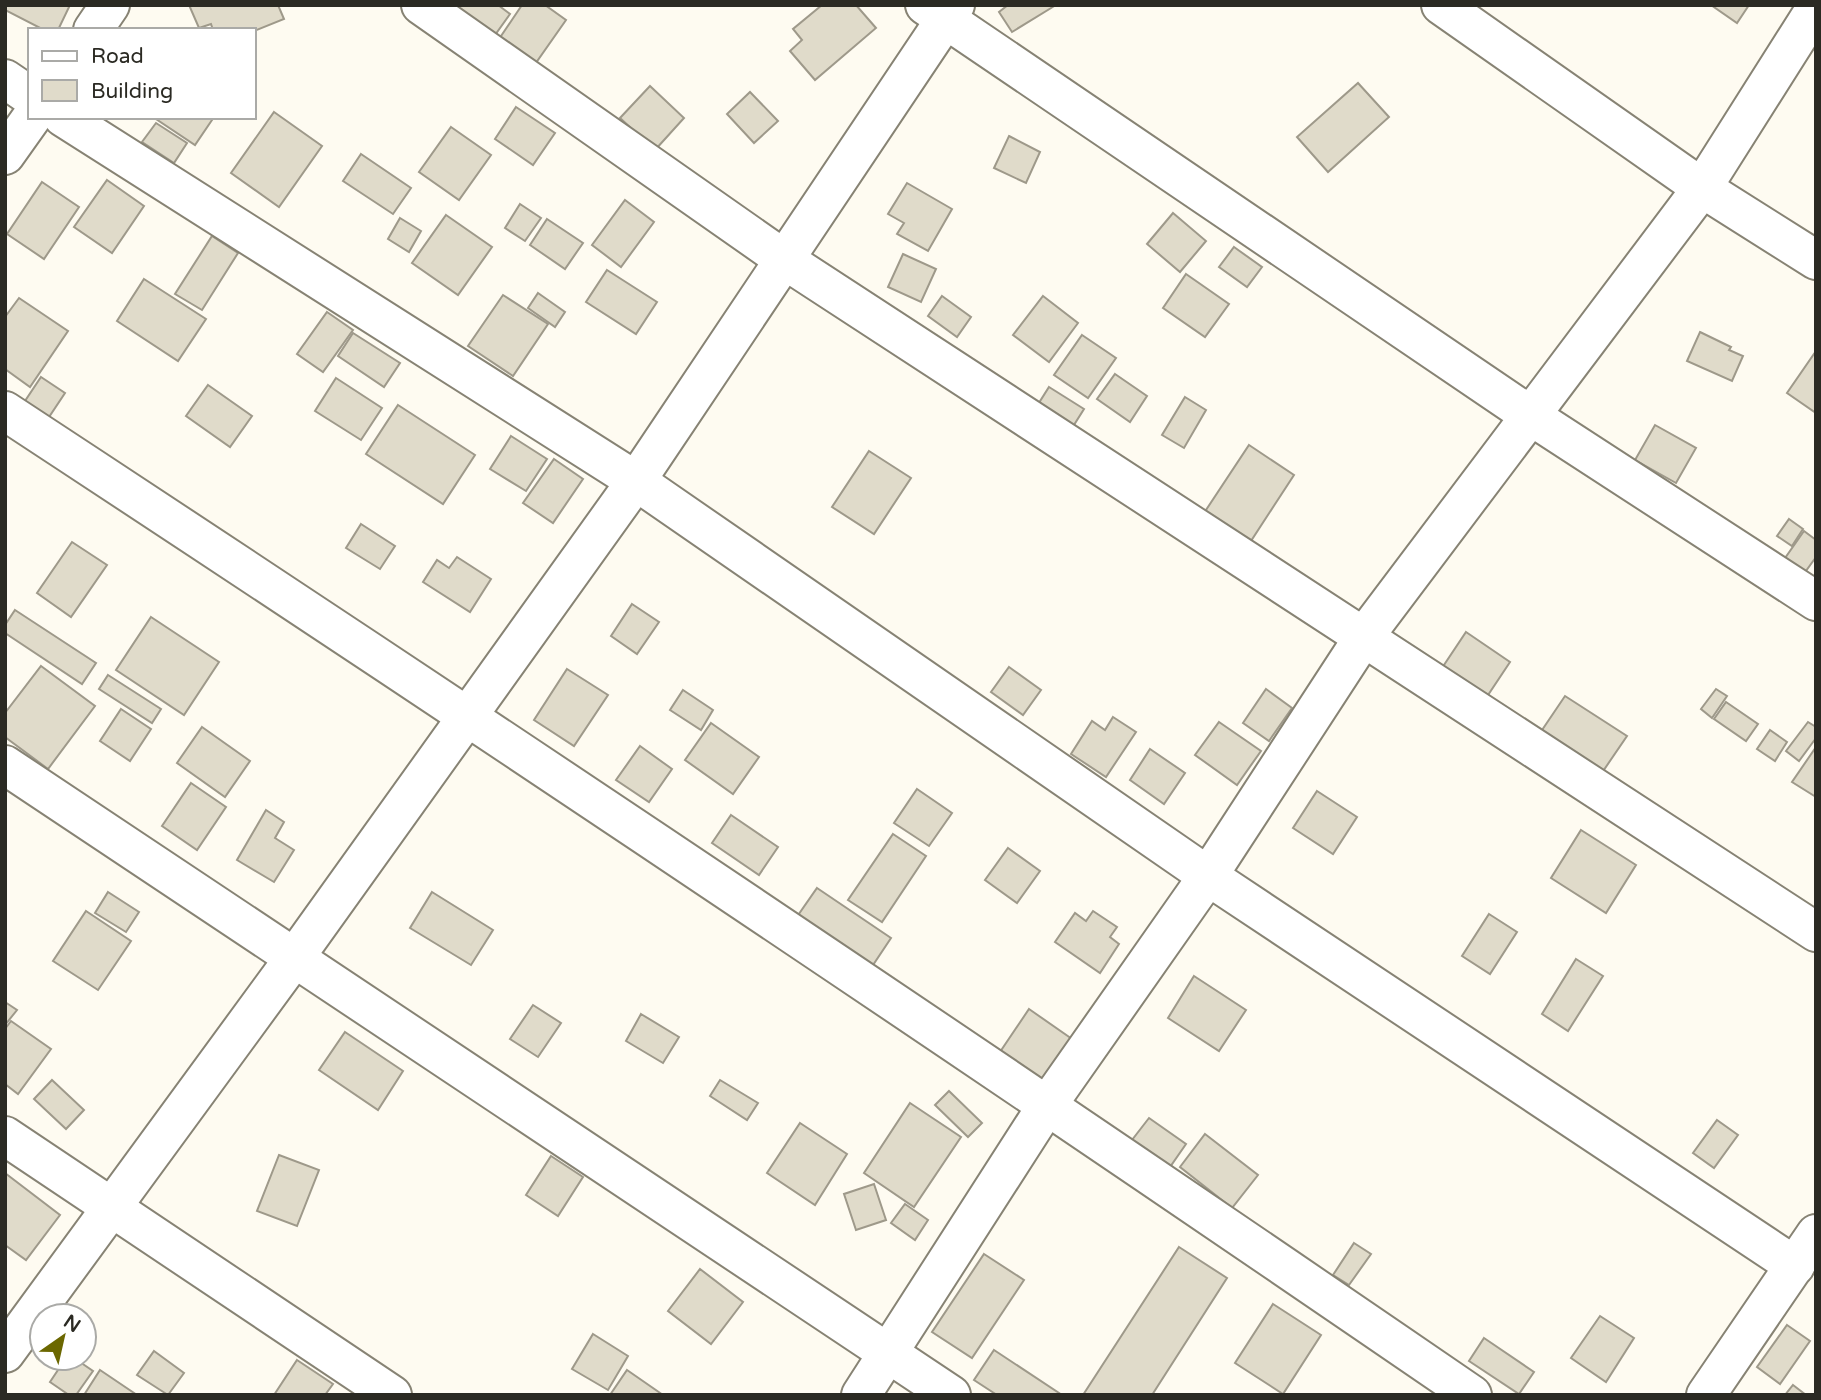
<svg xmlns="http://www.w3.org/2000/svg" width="1821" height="1400" viewBox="0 0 1821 1400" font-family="'Varela Round',sans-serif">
<rect width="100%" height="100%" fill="#fefbf1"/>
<g fill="#e0dbca" stroke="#9e998a" stroke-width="2">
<polygon points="5,5 70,5 58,30 44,30 5,10"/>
<polygon points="189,5 278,5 284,19 254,31 213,30 211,24 199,28"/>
<polygon points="446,5 498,5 510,14 490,42"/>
<polygon points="522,5 545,5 566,20 533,67 497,42"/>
<polygon points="822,5 856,5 876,28 815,80 790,51 802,40 793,29"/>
<polygon points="1056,5 1012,32 999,12 1008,5"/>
<polygon points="1711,5 1749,5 1737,23"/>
<polygon points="1358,83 1389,117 1328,172 1297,137"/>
<polygon points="650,86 684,118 655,150 620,118"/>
<polygon points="750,92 778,121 754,143 727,114"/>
<polygon points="516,107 555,133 533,165 495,139"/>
<polygon points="274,112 322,146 279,207 231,173"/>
<polygon points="153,117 214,117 195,145"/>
<polygon points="156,123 187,143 174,163 142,142"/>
<polygon points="451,127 491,155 459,200 419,172"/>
<polygon points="1009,136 1040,152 1026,183 994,168"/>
<polygon points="361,154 411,188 393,214 343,181"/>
<polygon points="107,180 144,206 112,253 74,227"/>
<polygon points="42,182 79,207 44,259 7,234"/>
<polygon points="907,183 952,209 928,251 897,234 904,223 888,214"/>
<polygon points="625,200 654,222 621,267 592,245"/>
<polygon points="520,204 541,218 525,241 505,228"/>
<polygon points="1173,213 1206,241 1180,272 1147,244"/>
<polygon points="446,215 492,247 458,295 412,263"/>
<polygon points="400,218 421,231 409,252 388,239"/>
<polygon points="547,219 583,243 565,269 530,245"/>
<polygon points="212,236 238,253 202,310 175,294"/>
<polygon points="1234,247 1262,267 1247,287 1219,267"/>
<polygon points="903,254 936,269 921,302 888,287"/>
<polygon points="607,270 657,302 636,334 586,302"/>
<polygon points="1186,274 1229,304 1205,337 1163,308"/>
<polygon points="144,279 206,319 178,361 117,321"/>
<polygon points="538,293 565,312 555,327 528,308"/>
<polygon points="503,295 548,324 513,376 468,346"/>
<polygon points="942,296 971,317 957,337 928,316"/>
<polygon points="1043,296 1078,323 1049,362 1013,335"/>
<polygon points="19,298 68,331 30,387 5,369 5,317"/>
<polygon points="327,312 353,330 323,372 297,354"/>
<polygon points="1700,332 1731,347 1729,350 1743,356 1732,381 1687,361"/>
<polygon points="353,333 400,363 384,387 338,356"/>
<polygon points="1082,335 1116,358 1088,398 1054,375"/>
<polygon points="1816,351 1816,413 1787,393"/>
<polygon points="1115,374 1147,396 1130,422 1097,399"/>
<polygon points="41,377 65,393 45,423 21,407"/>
<polygon points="336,378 382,408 361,440 315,411"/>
<polygon points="208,385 252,416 230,447 186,416"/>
<polygon points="1049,387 1084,409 1072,428 1037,406"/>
<polygon points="1185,397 1206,410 1184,448 1162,435"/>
<polygon points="398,405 475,455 443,504 366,454"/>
<polygon points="1655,425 1696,448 1676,483 1635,460"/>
<polygon points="511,436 547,459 526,491 490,469"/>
<polygon points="1249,445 1294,475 1249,544 1204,513"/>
<polygon points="869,451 911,478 874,534 832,507"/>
<polygon points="554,459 583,479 553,523 523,503"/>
<polygon points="1789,519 1803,529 1792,546 1777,536"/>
<polygon points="361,524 395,546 380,569 346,548"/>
<polygon points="1804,531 1816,540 1816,557 1803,575 1783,561"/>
<polygon points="72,542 107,565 71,617 37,593"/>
<polygon points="457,557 491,579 470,612 423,582 437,560 449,568"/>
<polygon points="632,604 659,622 637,654 611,636"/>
<polygon points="15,610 96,663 82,684 5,633 5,625"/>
<polygon points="151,617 219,662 184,715 116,670"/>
<polygon points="1466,632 1510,662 1486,698 1442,668"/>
<polygon points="41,666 95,706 48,769 5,737 5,713"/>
<polygon points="1009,667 1041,690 1023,715 991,692"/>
<polygon points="567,669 608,695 574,746 534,720"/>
<polygon points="108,675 161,709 152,723 99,689"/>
<polygon points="1266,689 1292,708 1269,741 1243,723"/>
<polygon points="1716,689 1727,696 1712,718 1701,709"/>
<polygon points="683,690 713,710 701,730 670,710"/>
<polygon points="1565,696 1627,736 1597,780 1536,739"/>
<polygon points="1726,702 1758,724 1746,741 1714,719"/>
<polygon points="121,709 151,729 130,761 100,741"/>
<polygon points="1113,717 1136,732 1106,777 1071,754 1092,721 1105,730"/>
<polygon points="1219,722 1261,751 1237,785 1195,755"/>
<polygon points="1808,722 1816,727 1816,738 1799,761 1786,751"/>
<polygon points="711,723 759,757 733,794 685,760"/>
<polygon points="202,727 250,761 225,797 177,763"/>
<polygon points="1770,730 1787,742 1775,761 1757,749"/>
<polygon points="640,746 672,769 649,802 616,780"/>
<polygon points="1816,747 1816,797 1792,782"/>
<polygon points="1150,749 1185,773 1164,804 1130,780"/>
<polygon points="191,783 226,807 197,850 162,826"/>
<polygon points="917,789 952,813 929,846 894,823"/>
<polygon points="1317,791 1357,817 1333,854 1293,828"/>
<polygon points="266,810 284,822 275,838 294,850 274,882 237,860"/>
<polygon points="731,815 778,847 759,875 712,843"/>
<polygon points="1581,830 1636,865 1606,913 1551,878"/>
<polygon points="893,834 926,856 882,922 848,900"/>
<polygon points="1008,848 1040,871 1017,903 985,880"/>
<polygon points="817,888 891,938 869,971 794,921"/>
<polygon points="108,892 139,912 126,932 95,913"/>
<polygon points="432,892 493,930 471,965 410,928"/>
<polygon points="86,911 131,941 98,990 53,961"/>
<polygon points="1093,911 1117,927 1110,937 1119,944 1100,973 1055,942 1075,913 1086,921"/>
<polygon points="1489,914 1517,932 1490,974 1462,956"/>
<polygon points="1576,959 1603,976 1568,1031 1542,1014"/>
<polygon points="1194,976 1246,1010 1219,1051 1168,1018"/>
<polygon points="5,1002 17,1010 5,1025"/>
<polygon points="533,1005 561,1023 538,1057 510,1039"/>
<polygon points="1029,1009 1072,1039 1043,1082 1000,1052"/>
<polygon points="641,1014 679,1037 663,1063 626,1041"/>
<polygon points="11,1021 51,1049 18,1094 5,1084 5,1029"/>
<polygon points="345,1032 403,1071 378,1110 319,1070"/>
<polygon points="52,1080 84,1110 66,1129 34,1099"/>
<polygon points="720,1080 758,1103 747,1120 710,1096"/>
<polygon points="949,1091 982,1123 968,1137 935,1105"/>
<polygon points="910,1103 961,1137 914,1207 864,1173"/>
<polygon points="1149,1118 1186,1144 1170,1167 1132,1140"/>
<polygon points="1717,1120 1738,1135 1714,1168 1693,1153"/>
<polygon points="800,1123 847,1154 815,1205 767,1173"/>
<polygon points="1205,1134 1258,1175 1232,1208 1180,1167"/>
<polygon points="279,1155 319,1170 297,1226 257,1211"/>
<polygon points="551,1156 583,1177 558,1216 526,1195"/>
<polygon points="5,1173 60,1215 26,1260 5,1245"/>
<polygon points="874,1184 886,1220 856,1230 844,1194"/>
<polygon points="905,1204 928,1220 915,1240 891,1223"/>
<polygon points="1354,1243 1371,1254 1349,1285 1333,1275"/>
<polygon points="1179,1247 1227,1278 1152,1395 1083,1395"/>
<polygon points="984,1254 1024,1280 972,1358 932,1332"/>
<polygon points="700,1269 743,1302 711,1344 668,1311"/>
<polygon points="1273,1304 1321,1335 1283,1394 1235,1363"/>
<polygon points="1600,1316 1634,1338 1606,1382 1571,1358"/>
<polygon points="1787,1325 1810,1341 1780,1384 1757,1367"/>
<polygon points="593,1334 628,1356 608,1390 572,1369"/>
<polygon points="1484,1338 1534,1372 1519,1394 1469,1361"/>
<polygon points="994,1350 1062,1395 997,1395 974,1380"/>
<polygon points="154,1351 184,1373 168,1395 137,1375"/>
<polygon points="66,1358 74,1358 93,1371 76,1395 69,1395 50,1382"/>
<polygon points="297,1360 333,1384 325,1395 274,1395"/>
<polygon points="100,1370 137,1395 84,1395"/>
<polygon points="627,1370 663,1395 610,1395"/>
<polygon points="1793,1385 1806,1395 1785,1395"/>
</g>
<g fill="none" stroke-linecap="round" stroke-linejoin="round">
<g stroke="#878374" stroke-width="42">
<g id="minor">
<polyline points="421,5 785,260 1816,932"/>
<polyline points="925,5 1531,416 1816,601"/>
<polyline points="1441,5 1702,188 1816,260"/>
<polyline points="93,30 110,5"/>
<polyline points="5,79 30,96"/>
<polyline points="63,117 636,481 1208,876 1795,1266"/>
<polyline points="5,155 32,117"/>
<path d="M5 411C497 734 986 1062 1472 1395"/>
<polyline points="5,765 951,1395"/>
<polyline points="5,1136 392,1395"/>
<polyline points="5,1353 295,957 636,481 955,5"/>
<polyline points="861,1395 1048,1104 1208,876 1363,638 1702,188 1816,8"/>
<polyline points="1706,1395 1816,1234"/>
</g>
</g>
<use href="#minor" stroke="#fff" stroke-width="38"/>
</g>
<rect width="1821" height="1400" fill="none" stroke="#2b2a23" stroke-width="14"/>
<rect x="28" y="28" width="228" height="91" fill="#ffffff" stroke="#aaaaa7" stroke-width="2"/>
<rect x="42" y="51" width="35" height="10" fill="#ffffff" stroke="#aaaaa7" stroke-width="2"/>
<text x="91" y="63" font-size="21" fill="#2b2a23">Road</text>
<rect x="42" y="80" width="35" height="21" fill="#e0dbca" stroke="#aaaaa7" stroke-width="2"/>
<text x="91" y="98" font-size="21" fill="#2b2a23">Building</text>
<g transform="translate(63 1337) rotate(34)"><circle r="33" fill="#ffffff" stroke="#aaaaa7" stroke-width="2"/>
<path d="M0-5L12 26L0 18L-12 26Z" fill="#6b6700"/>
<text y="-10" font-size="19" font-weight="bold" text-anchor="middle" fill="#2b2a23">N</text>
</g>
</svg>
